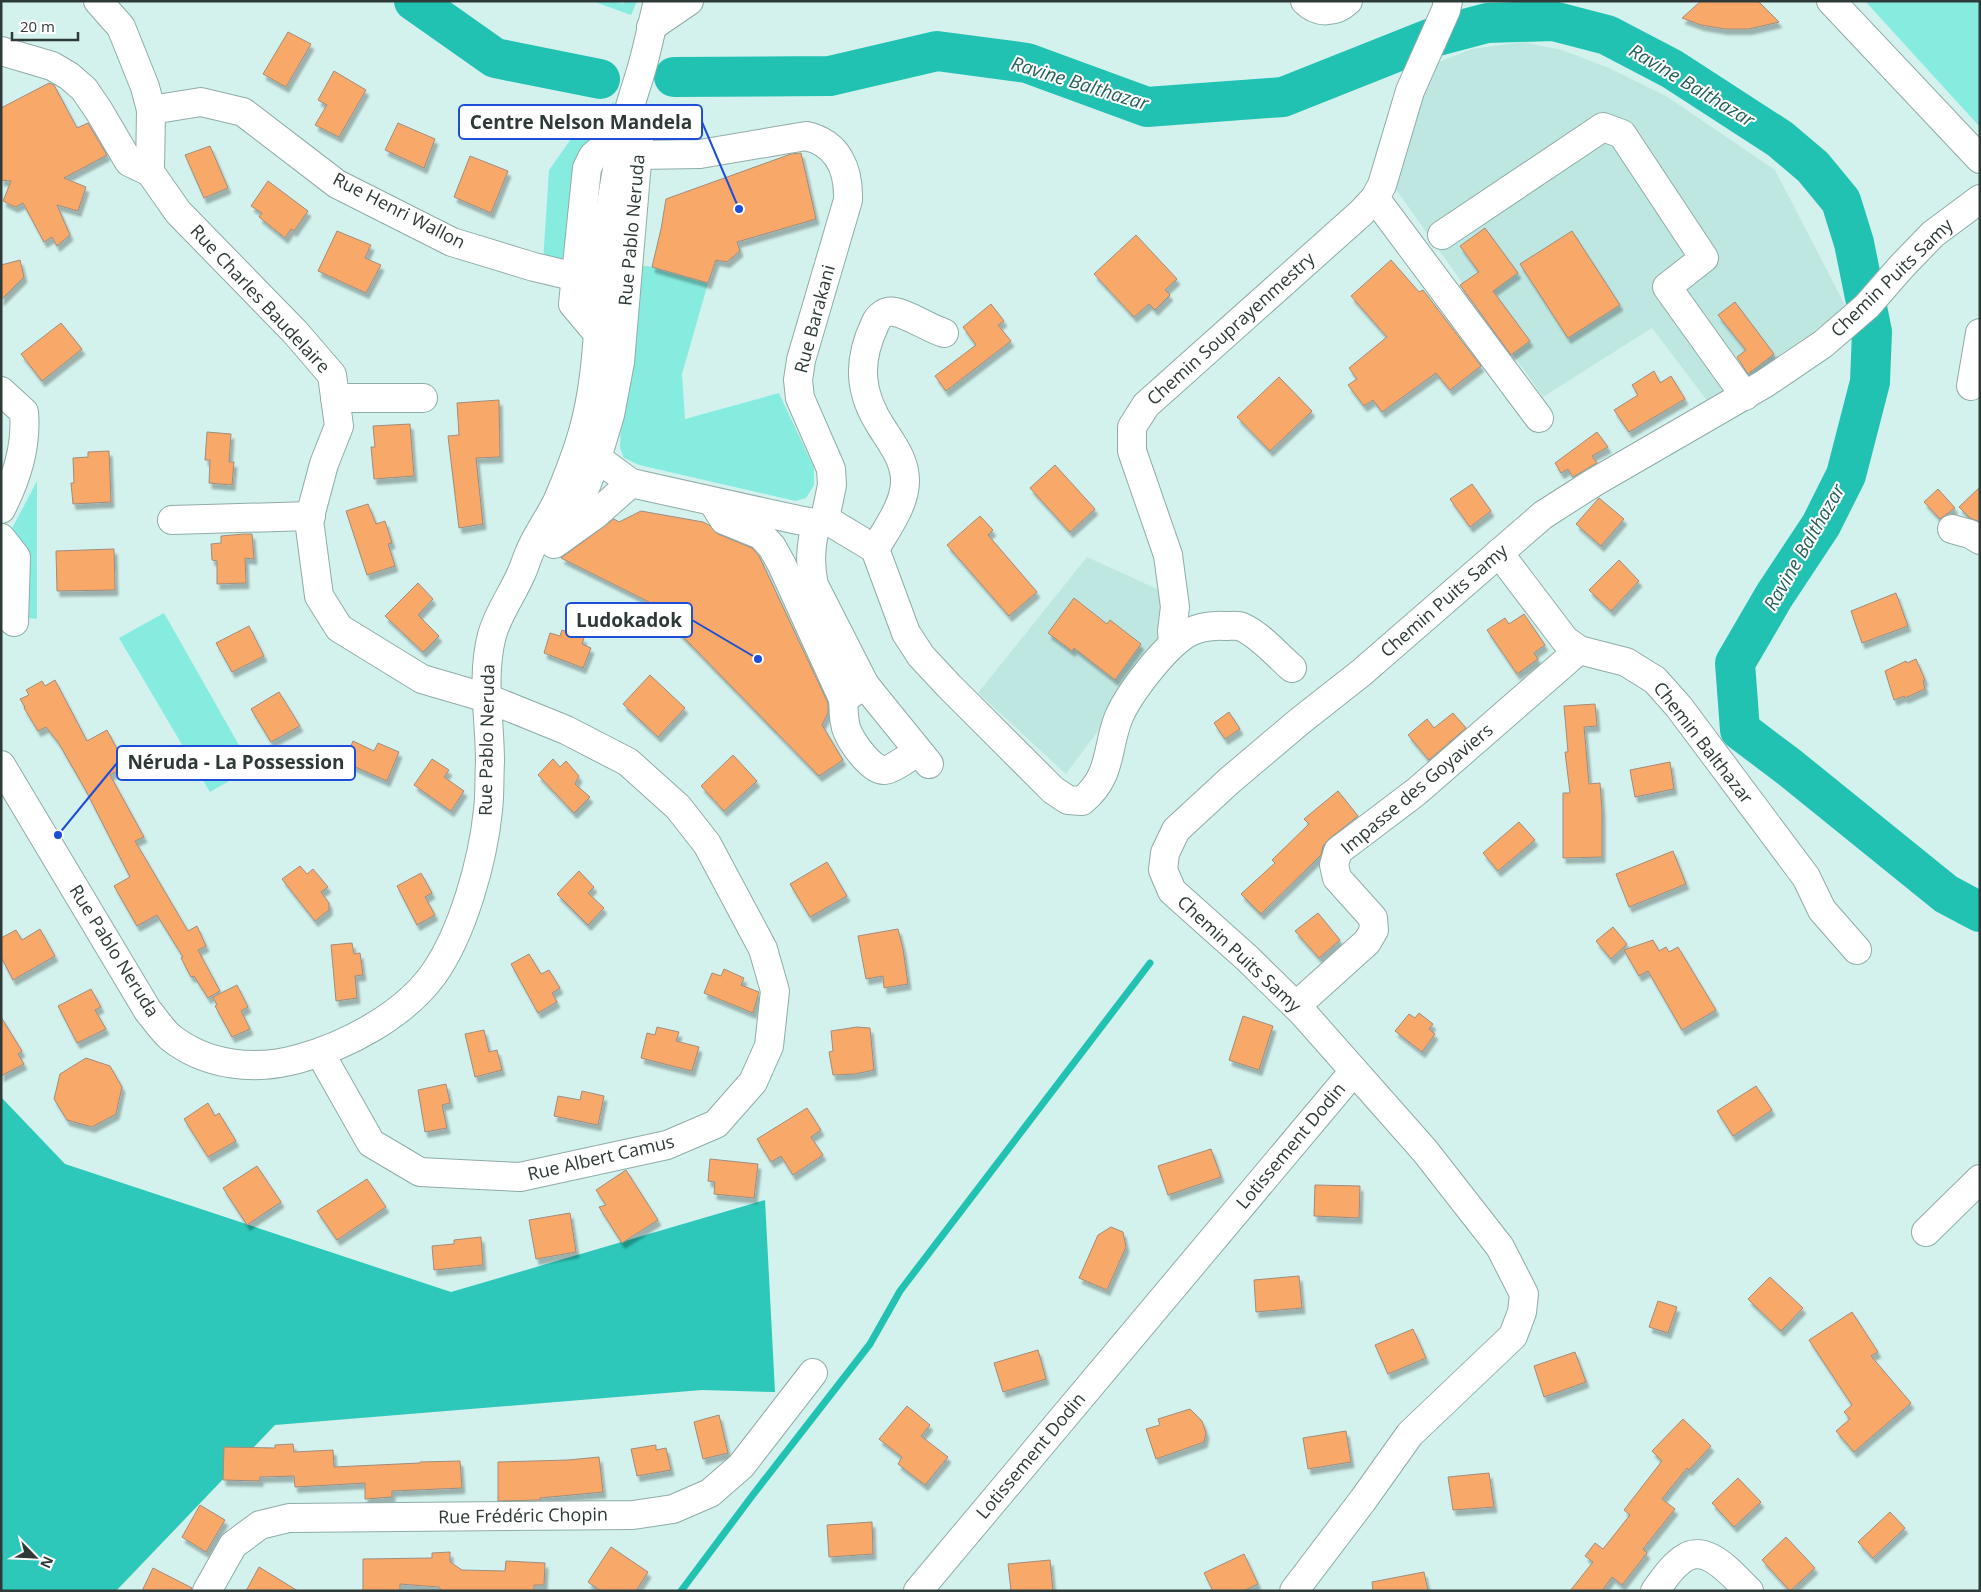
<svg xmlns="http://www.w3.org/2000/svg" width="1981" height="1592" viewBox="0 0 1981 1592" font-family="'Open Sans',sans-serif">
<defs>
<filter id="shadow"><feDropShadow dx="3" dy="5.5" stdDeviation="1" flood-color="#0004"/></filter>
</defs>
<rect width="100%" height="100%" fill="#d3f2ed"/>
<g fill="#bfe7e1">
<polygon points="1523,42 1562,50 1609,68 1666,96 1775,170 1846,307 1712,407 1652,328 1543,397 1395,188 1426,67 1472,49"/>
<polygon points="1087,557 1168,594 1167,628 1132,685 1066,774 978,693"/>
</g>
<g fill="#86ecdf">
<polygon points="592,1 617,1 623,4 625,1 637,1 631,15"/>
<polygon points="1865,1 1980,1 1980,127"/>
<polygon points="614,102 608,132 575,166 562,265 543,262 549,170 576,132"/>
<polygon points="640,265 652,267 708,283 682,374 685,419 779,393 814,468 814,485 806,498 796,501 639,465 624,458 620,448 621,421"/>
<polygon points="37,481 37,619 19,617 8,536"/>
<polygon points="164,613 252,768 210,792 119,638"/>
</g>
<polygon fill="#2dc8b9" points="1,1097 65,1164 451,1292 765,1200 775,1392 702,1390 275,1425 116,1591 1,1591"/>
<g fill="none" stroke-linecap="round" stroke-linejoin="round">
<polyline stroke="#22c2b3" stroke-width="7" points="681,1591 752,1496 870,1344 900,1291 1150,963"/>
<g stroke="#22c2b3" stroke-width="40">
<polyline points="414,1 495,58 600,79"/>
<polyline points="674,77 830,76 937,51 1027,63 1147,107 1283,97 1434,37 1487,23 1553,21 1607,35 1672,69 1780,139 1813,167 1841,201 1854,243 1872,332 1870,382 1846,475 1821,525 1774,596 1735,663 1740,730 1789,767 1946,894 1980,912"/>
</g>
</g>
<g fill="#f8a868" stroke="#a08c7d" filter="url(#shadow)">
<polygon points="1701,1 1758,1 1779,22 1749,29 1725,29 1701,25 1682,18"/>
<polygon points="288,32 311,44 286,87 263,74"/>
<polygon points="334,71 366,90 339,137 315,125 327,105 318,100"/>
<polygon points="49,83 54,85 77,128 88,123 107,155 64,178 86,187 78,211 57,205 70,235 57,246 52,237 44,242 23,203 15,207 3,201 11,181 1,180 1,108"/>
<polygon points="398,123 435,139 424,168 385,150"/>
<polygon points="210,146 228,188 204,198 185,155"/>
<polygon points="801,153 816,219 737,242 740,251 727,262 716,260 708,283 652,267 661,229 666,199 791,154"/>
<polygon points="470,156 508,171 491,213 454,197"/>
<polygon points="268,181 308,211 294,231 291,229 285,238 259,217 262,213 251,206"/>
<polygon points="1485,228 1518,273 1493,291 1530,341 1511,355 1460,285 1479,272 1460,246"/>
<polygon points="337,231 371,245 365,258 381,265 366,293 318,271"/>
<polygon points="1572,231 1620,305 1568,338 1520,264"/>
<polygon points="1136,235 1177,279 1165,290 1170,295 1155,310 1149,304 1134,317 1094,274"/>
<polygon points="20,260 24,277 1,300 1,265"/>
<polygon points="1391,260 1419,292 1423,290 1481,366 1450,390 1436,373 1382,412 1373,400 1364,406 1348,385 1357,379 1349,368 1387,337 1351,296"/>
<polygon points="1735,302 1774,354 1748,374 1737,357 1746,350 1718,315"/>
<polygon points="991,304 1004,321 998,325 1011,341 946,391 935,376 976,345 963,327"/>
<polygon points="61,323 82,349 42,381 21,354"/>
<polygon points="1654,371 1660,383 1671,376 1685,399 1629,432 1614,410 1638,395 1632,385"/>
<polygon points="1279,377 1312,411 1270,451 1237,417"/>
<polygon points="499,400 500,457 476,458 483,524 459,528 448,436 459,435 457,403"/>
<polygon points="410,424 414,476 374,479 371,447 375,447 373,426"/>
<polygon points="207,432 231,434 229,462 234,462 232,485 209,483 210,460 205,460"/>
<polygon points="1597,432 1608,447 1592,456 1597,463 1573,477 1568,469 1561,473 1555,463"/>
<polygon points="109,451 111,502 73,504 71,483 74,483 73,458 88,457 88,452"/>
<polygon points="1055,465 1095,509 1070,532 1030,488"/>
<polygon points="1472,484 1491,511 1470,527 1450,499"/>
<polygon points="1980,487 1980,522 1970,518 1959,507"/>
<polygon points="1938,489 1955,508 1940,519 1924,502"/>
<polygon points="1599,498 1624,519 1601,546 1576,524"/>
<polygon points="368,504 376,524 385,521 392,543 388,544 395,566 367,575 346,511"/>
<polygon points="641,511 703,522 709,525 718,534 752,548 759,556 828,703 828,713 822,725 843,760 819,776 649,602 561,558 614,519 619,522"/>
<polygon points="980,516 993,530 988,535 1037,592 1009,616 947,545"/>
<polygon points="244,534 252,534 254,559 245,558 246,583 217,584 217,561 212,560 211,544 221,543 221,536"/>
<polygon points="114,549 115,590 57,591 56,551"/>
<polygon points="1619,560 1639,581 1611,611 1589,590"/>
<polygon points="418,583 433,599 418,615 439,636 423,652 385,616"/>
<polygon points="1896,593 1908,626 1862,643 1851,611"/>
<polygon points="1074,598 1107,624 1110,620 1141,644 1115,680 1074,648 1072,651 1048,633"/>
<polygon points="1524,614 1545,645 1534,653 1538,659 1517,674 1487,630 1505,618 1509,624"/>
<polygon points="249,626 264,656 232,672 216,643"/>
<polygon points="562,630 584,638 582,644 591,648 583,668 544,653 550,633 560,636"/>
<polygon points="1916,659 1925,680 1923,681 1925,689 1905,698 1904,696 1894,700 1885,671 1906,661 1907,663"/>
<polygon points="650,675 685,708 658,737 623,704"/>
<polygon points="55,680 87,741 107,730 126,766 110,775 144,837 135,841 188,931 197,926 206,946 198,950 220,991 208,998 194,976 191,977 181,958 183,957 157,915 137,926 114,886 130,877 85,789 58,742 46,727 38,731 24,708 25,707 20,699 29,695 26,690 42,681 45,686"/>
<polygon points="279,692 300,726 271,742 251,709"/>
<polygon points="1595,704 1597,726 1584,727 1589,784 1600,783 1602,811 1602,857 1563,858 1563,793 1570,793 1565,752 1568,752 1564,706"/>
<polygon points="1229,712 1240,729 1225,739 1214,723"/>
<polygon points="1453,713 1466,728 1429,760 1408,735 1427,719 1434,728"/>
<polygon points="353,741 374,751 378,743 399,752 387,781 344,762"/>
<polygon points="733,755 757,781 724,811 701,786"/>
<polygon points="432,759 449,770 444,777 464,791 451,811 414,785"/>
<polygon points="553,759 560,767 566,761 579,776 575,784 590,797 574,813 538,775"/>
<polygon points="1670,762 1674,789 1635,797 1630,770"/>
<polygon points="1338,791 1358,816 1329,839 1323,846 1321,855 1261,914 1241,894 1275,863 1272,860 1309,824 1304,819"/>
<polygon points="1519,822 1535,840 1498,871 1483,853"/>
<polygon points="1673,851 1686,884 1629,907 1616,874"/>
<polygon points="827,862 847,896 810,917 790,884"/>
<polygon points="300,866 307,874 313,869 328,887 321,892 329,903 329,910 315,921 282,879"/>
<polygon points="579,871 594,887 588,893 604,908 588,925 557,894"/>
<polygon points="421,873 432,893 425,897 435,915 417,925 397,886"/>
<polygon points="1318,913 1340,940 1319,958 1295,931"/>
<polygon points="1613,927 1627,944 1611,959 1596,941"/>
<polygon points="40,929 55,956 13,980 1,957 1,938 16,930 22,940"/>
<polygon points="898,929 903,949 908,984 884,988 883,976 866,979 858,936"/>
<polygon points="1653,940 1659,951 1666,947 1669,952 1678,947 1716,1010 1682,1030 1648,971 1639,976 1624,950"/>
<polygon points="352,943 354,954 360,953 363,975 355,976 357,998 336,1001 331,945"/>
<polygon points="529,954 541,974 549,970 560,988 552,993 557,1002 538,1013 511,964"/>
<polygon points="724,969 744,978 741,985 759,992 753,1013 704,993 712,973 721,976"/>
<polygon points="237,985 248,1007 241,1011 250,1029 232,1037 215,1006 217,1005 213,997"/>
<polygon points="91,989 101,1007 95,1010 106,1029 77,1043 58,1006"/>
<polygon points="1419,1013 1433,1024 1429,1029 1435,1034 1422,1052 1395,1031 1409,1014 1415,1018"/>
<polygon points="1243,1016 1273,1026 1259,1070 1229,1060"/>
<polygon points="1,1017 22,1051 18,1054 24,1064 1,1076"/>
<polygon points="657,1027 679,1032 676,1041 699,1047 692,1071 641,1058 647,1033 655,1035"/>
<polygon points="857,1027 870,1028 874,1070 855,1074 833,1075 829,1052 833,1051 831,1031"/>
<polygon points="484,1030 489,1052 497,1050 502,1070 475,1077 465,1034"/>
<polygon points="86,1058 110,1066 122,1087 116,1114 92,1127 67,1120 54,1099 60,1074"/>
<polygon points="446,1084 450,1103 442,1105 447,1128 425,1132 418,1090"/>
<polygon points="1756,1086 1772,1110 1733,1136 1717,1111"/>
<polygon points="582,1091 604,1096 598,1125 554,1116 558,1096 580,1100"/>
<polygon points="208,1103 215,1116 219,1113 236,1141 208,1157 184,1119"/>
<polygon points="807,1108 821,1130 811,1137 823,1155 793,1175 781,1156 771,1162 757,1139"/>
<polygon points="1211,1149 1221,1177 1168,1195 1158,1166"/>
<polygon points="710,1159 758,1164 754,1198 714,1194 715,1182 708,1181"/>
<polygon points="257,1166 281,1202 247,1225 223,1188"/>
<polygon points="626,1170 658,1220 622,1243 599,1207 606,1205 596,1190"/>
<polygon points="367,1179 386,1207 337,1240 317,1211"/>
<polygon points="1315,1185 1360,1186 1359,1218 1314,1216"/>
<polygon points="570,1213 576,1252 536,1259 529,1220"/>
<polygon points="1111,1227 1123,1232 1126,1247 1107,1290 1079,1278 1098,1235"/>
<polygon points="481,1237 483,1265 434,1270 432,1246 454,1244 454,1240"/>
<polygon points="1299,1276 1302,1308 1256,1312 1254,1280"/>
<polygon points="1770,1277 1803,1308 1781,1331 1748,1299"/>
<polygon points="1658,1301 1677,1307 1668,1333 1649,1327"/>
<polygon points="1852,1312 1878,1352 1871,1356 1911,1403 1854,1452 1836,1431 1850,1419 1844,1412 1852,1405 1809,1340"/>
<polygon points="1413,1329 1426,1358 1388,1374 1375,1345"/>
<polygon points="1038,1350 1046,1379 1003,1392 994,1363"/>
<polygon points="1575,1352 1586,1382 1544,1397 1534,1366"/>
<polygon points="907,1406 930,1425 921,1436 948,1457 925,1485 898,1464 902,1457 879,1439"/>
<polygon points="1190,1409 1202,1421 1206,1433 1204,1442 1156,1459 1146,1429 1160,1425 1158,1419"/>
<polygon points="719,1415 728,1453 703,1459 694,1422"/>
<polygon points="1683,1419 1711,1446 1689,1470 1687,1468 1662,1499 1675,1509 1643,1549 1647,1553 1622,1585 1612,1577 1602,1591 1570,1591 1593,1562 1585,1556 1595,1543 1603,1549 1630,1515 1624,1510 1662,1461 1652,1451"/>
<polygon points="1346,1431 1351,1462 1308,1469 1303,1438"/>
<polygon points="293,1444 294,1452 333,1450 334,1467 420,1463 420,1462 460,1461 462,1488 392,1491 392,1497 365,1499 365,1483 295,1487 294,1476 260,1477 260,1481 223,1480 224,1447 275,1448 275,1445"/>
<polygon points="656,1445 656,1450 666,1448 671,1470 637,1476 631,1449"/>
<polygon points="599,1457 603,1492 540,1498 540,1500 498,1501 498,1462 568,1460"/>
<polygon points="1489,1473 1494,1507 1453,1510 1448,1477"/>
<polygon points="1738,1478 1761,1502 1734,1527 1712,1503"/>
<polygon points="200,1505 225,1520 206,1552 182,1537"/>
<polygon points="1890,1512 1905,1528 1873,1558 1858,1542"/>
<polygon points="872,1522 873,1554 829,1557 827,1525"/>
<polygon points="1786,1537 1815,1568 1790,1591 1762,1560"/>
<polygon points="611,1547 648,1572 636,1591 601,1591 588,1582"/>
<polygon points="450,1552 450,1562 462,1570 505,1571 506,1561 545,1563 544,1585 534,1585 534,1591 442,1591 439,1587 400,1584 400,1591 363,1591 363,1559 432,1558 432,1553"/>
<polygon points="1244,1554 1258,1584 1243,1591 1213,1591 1204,1573"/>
<polygon points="1050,1560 1053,1591 1011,1591 1008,1564"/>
<polygon points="259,1567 298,1591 246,1591"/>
<polygon points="153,1568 192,1588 191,1591 142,1591"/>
<polygon points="1424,1572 1428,1591 1373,1591 1372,1582"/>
</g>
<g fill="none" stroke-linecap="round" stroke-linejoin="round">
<g stroke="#8faca8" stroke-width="30">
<g id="minor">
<polyline points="98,1 121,27 145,87 151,110 150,172 178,212 295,332 332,375 339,426 324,464 309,520 319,596 339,628 422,679 487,698 566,730 628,762 678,807 707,844 763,949 775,991 769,1046 753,1082 716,1124 667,1145 520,1177 420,1172 371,1143 320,1053"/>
<path d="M1305 1C1318 14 1335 13 1348 1"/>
<polyline points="651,27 689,1"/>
<polyline points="1,51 52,66 69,76 84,89 99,111 129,162 150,172"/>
<polyline points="151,110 201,102 243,112 337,184 452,242 534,267 576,277"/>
<polyline points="1375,198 1539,418"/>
<polyline points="1442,235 1603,127 1622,134 1704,258 1667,287 1745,396"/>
<polyline points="599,335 573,304 587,168 593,156 624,129"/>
<polyline points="1971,386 1980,333"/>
<path d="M1 391 24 412C27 445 16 480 1 509"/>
<polyline points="335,398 423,398"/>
<path d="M587 438 597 458 631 483 798 520 816 523 825 519 832 485 831 469 800 398 798 380 801 360 848 200C849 169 838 143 806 136L700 154 638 155"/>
<polyline points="714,504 724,520 761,535 772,547 782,565 843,699 865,685"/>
<path d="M825 519 875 549 906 633 921 656 949 686 1053 790 1068 800 1082 801C1112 776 1106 751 1118 719 1128 694 1164 648 1186 634 1198 627 1213 625 1227 626 1232 626 1237 625 1242 627 1260 635 1276 654 1292 668"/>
<polyline points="172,520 311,516"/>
<path d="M816 523C811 545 809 563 814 585L865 685 929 764"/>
<polyline points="1952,529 1970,534 1980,540"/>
<polyline points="1,538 16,557 14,622"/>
<polyline points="554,544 596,514 631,483"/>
<path d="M875 549C886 530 904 506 905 483 906 462 893 445 882 428 859 393 857 362 875 324 878 316 886 310 895 312 910 315 928 328 944 333"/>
<polyline points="1499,553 1565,640 1579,650 1626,662 1655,680 1679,707 1806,877 1822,910 1857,950"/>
<polyline points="1173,644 1172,631 1175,607 1168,555 1132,451 1132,427 1146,405 1361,213 1375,198 1382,185 1410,91 1446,10 1448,1"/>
<path d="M843 699C844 710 843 723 848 733 853 744 872 771 884 770 892 770 910 756 918 752"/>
<polyline points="1296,1006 1367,942 1374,930 1373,918 1337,878 1334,865 1338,851 1416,792 1579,650"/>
<polyline points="1926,1232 1980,1179"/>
<polyline points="207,1591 233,1545 260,1525 289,1518 633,1515 673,1509 710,1493 741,1466 813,1373"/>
<polyline points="918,1591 1354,1071"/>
<polyline points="1294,1591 1363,1500 1410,1434 1513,1336 1522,1312 1524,1294 1500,1247 1425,1151 1303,1013 1247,958 1172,891 1163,870 1165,853 1176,830 1229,781 1300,721 1361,673 1543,515 1593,483 1764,384 1823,344 1867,306 1902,266 1933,234 1980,199"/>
<path d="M1655 1591C1662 1582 1669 1570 1678 1563 1704 1538 1730 1573 1749 1591"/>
</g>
</g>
<g stroke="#8faca8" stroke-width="30">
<g id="major">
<polyline points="1831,1 1980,159"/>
<polyline points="564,528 585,488 597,458 610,415 620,362 640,127"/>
<path d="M1 765 148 1011C155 1019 162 1030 170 1037 206 1066 255 1071 298 1059 346 1046 403 1016 433 975 463 933 483 860 488 810 490 794 489 778 490 762 490 720 481 677 492 635 498 613 512 595 521 574 525 566 527 557 531 549 538 533 549 518 557 502 567 479 576 456 583 432 601 368 597 303 606 238 611 203 617 167 624 132 628 107 638 84 644 60 649 41 653 21 658 1"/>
</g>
</g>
<use href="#minor" stroke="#fff" stroke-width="28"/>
<use href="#major" stroke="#fff" stroke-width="28"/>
</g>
<g text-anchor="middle" stroke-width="4" stroke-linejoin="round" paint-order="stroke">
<g font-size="18" fill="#2e3a38" stroke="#fff">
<text transform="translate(399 211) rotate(27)" y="6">Rue Henri Wallon</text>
<text transform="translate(632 230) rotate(-85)" y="6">Rue Pablo Neruda</text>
<text transform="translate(1892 278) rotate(-44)" y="6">Chemin Puits Samy</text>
<text transform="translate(260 299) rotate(47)" y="6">Rue Charles Baudelaire</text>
<text transform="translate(815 319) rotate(-75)" y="6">Rue Barakani</text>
<text transform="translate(1231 329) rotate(-42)" y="6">Chemin Souprayenmestry</text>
<text transform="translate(1444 601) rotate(-41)" y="6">Chemin Puits Samy</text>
<text transform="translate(487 740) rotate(-89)" y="6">Rue Pablo Neruda</text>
<text transform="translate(1703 743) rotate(52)" y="6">Chemin Balthazar</text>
<text transform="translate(1417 789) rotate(-40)" y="6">Impasse des Goyaviers</text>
<text transform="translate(114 951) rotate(58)" y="6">Rue Pablo Neruda</text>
<text transform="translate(1239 954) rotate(43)" y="6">Chemin Puits Samy</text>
<text transform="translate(1291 1146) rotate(-50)" y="6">Lotissement Dodin</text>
<text transform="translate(601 1158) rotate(-13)" y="6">Rue Albert Camus</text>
<text transform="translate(1031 1456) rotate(-50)" y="6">Lotissement Dodin</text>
<text transform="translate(523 1516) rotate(-1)" y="6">Rue Frédéric Chopin</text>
</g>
<g font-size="19" font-style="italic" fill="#256059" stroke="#fff">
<text transform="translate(1080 83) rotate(17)" y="7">Ravine Balthazar</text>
<text transform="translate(1692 85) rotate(31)" y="7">Ravine Balthazar</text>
<text transform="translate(1804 547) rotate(-60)" y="7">Ravine Balthazar</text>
</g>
</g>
<path fill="none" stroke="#1d4ed8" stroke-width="2" d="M739 209L702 122M758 659L692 620M58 835L117 763"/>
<g fill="#1d4ed8" stroke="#fff" stroke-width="2">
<circle cx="739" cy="209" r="5"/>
<circle cx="758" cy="659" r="5"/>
<circle cx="58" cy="835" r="5"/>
</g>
<g fill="#fff" stroke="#1d4ed8" stroke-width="2">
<rect x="459" y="105" width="243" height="34" rx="5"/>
<rect x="566" y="603" width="126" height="34" rx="5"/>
<rect x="117" y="746" width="238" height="34" rx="5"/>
</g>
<g font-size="19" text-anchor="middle" font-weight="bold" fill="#2e3a38">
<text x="581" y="129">Centre Nelson Mandela</text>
<text x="629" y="627">Ludokadok</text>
<text x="236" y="769">Néruda - La Possession</text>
</g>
<rect width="1981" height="1592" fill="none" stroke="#2e3a38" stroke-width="5"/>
<g transform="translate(35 1557) rotate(114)" stroke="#ffffff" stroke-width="4" paint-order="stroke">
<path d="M0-4L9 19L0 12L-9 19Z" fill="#2e3a38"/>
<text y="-8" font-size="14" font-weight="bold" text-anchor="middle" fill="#2e3a38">N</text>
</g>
<path d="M12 32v8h66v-8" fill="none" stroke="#2e3a38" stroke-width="2.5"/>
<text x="20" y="32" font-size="15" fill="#2e3a38" stroke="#ffffff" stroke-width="4" paint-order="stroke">20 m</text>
</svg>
